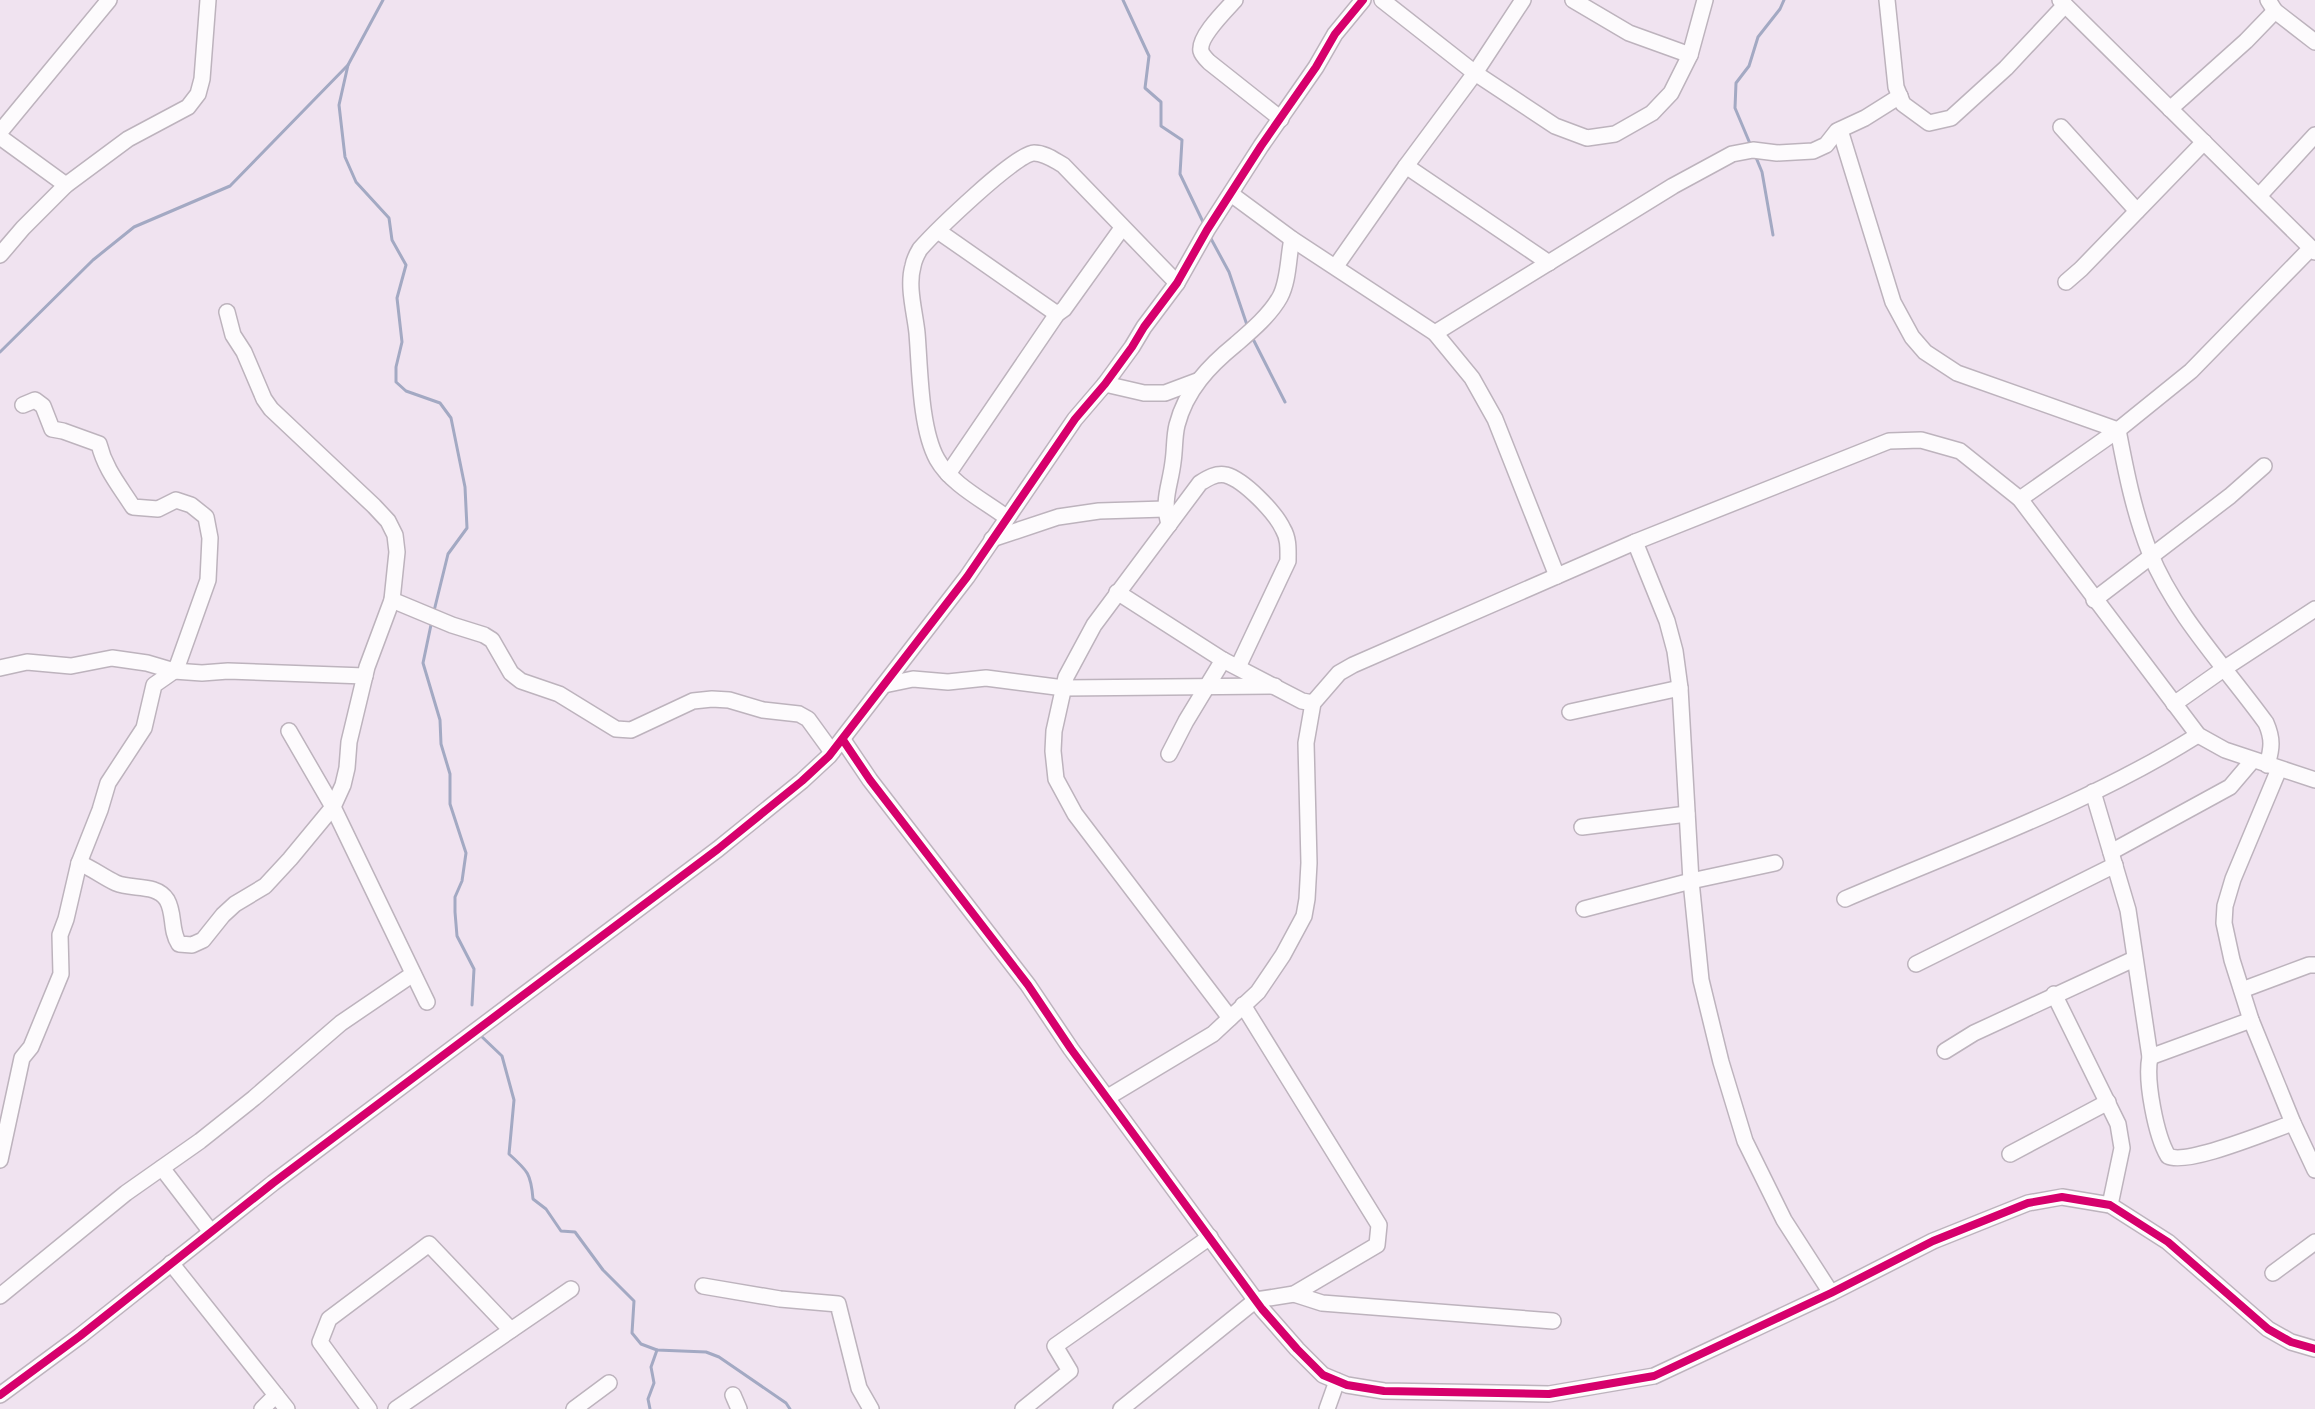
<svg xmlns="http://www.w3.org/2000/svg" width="2315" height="1409" viewBox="0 0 2315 1409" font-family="'Roboto Condensed',sans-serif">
<rect width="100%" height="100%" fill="#f0e3f0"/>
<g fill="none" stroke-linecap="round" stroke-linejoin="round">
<g stroke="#a3a9c3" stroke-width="3">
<polyline points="1123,0 1149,56 1145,88 1161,102 1161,126 1182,140 1180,174 1204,224"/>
<polyline points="348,65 339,105 345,157 356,182 389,218 392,240 406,265 397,298 402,342 396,367 396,382 406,391 440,403 451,418 465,487 467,528 448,554 434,611"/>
<polyline points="1751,146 1735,108 1736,83 1749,66 1758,37 1780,9 1784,0"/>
<polyline points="1755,155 1762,172 1773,235"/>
<polyline points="1209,235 1229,272 1248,328"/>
<polyline points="1252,337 1285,402"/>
<polyline points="0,352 93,260 134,227 230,186 348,65 383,0"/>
<polyline points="432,620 423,663 440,720 441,744 450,774 450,804 466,853 462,881 455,897 455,912 457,936 474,969 472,1005"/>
<path d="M480 1035 502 1056 514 1100 509 1154C528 1171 531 1174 533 1199L546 1209 561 1231 575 1232 603 1270 634 1301 632 1333 641 1344 657 1350 706 1352 719 1357 786 1403 790 1409"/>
<polyline points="650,1409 648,1399 654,1383 651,1367 657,1350"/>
</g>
<g stroke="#bdb3bd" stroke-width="18">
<g id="minor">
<path d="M1235 0C1226 10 1198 37 1201 51 1202 55 1206 59 1209 62L1281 119"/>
<polyline points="1382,0 1475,73 1555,126 1587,138 1615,134 1652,113 1671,93 1690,55 1705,0"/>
<polyline points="1573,0 1629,33 1690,55"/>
<polyline points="1887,0 1896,87 1903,104 1929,123 1951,118 2006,68 2065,5"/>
<polyline points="2060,0 2315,252"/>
<polyline points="2268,0 2275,11 2315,42"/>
<polyline points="2170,109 2246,41 2275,11"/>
<polyline points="2061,127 2137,211"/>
<path d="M1840 130 1893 302 1912 337 1925 352 1957 373 2118 430C2126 472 2134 513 2150 553 2175 615 2227 669 2266 723 2273 739 2272 748 2267 765"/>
<polyline points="0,132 109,0"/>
<polyline points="0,137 66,185"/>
<polyline points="1406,166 1549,263"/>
<polyline points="1231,194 1292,239 1435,333 1472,378 1495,419 1557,576"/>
<polyline points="2259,196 2315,135"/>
<polyline points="938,231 1057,314"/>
<polyline points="0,255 23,228 66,185 128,139 188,107 198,94 202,79 208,0"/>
<polyline points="1336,266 1406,166 1475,73 1523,0"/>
<polyline points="2066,282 2081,269 2204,142"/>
<polyline points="1435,333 1673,186 1732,154 1753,150 1777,153 1813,151 1826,145 1837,131 1865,118 1900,96"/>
<polyline points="1105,384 1144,393 1165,393 1197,381"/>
<polyline points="948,474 1057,314 1064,309 1122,228"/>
<polyline points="2020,499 2118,430 2191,371 2311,248"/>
<path d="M1006 517C983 500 951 484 937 459 920 428 920 369 917 333 915 313 907 286 913 266 914 260 917 254 920 249 935 232 1016 153 1034 153 1045 153 1054 160 1063 165L1177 283"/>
<path d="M1169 525C1162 498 1170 487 1173 462 1175 449 1174 437 1177 425 1186 390 1209 366 1236 344 1251 331 1270 315 1280 297 1289 280 1288 257 1292 239"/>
<polyline points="992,539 1058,517 1099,511 1165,509"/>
<polyline points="1635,542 1667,621 1675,651 1680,688 1691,881 1701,980 1721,1062 1745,1141 1784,1220 1831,1293"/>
<polyline points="1117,592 1223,660 1302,701 1313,703"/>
<polyline points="392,600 452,625 484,635 492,640 511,673 521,681 559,694 616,729 631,730 693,701 712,699 729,700 763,710 799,714 808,719 832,752"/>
<polyline points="2094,600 2230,496 2264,466"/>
<polyline points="0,668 27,662 71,666 112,658 147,663 174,671 202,673 228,671 365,676"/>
<polyline points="2225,668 2315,609"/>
<polyline points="884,685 913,679 948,682 986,678 1064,688 1275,686"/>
<polyline points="2174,704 2225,668"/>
<polyline points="1570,712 1680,688"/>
<polyline points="289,731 333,807 427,1002"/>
<polyline points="843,740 870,780 1028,985 1071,1049 1262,1309 1297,1349 1323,1375 1347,1385 1384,1391 1549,1394 1654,1376 1831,1293 1933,1241 2028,1203 2062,1197 2110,1205 2168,1242 2268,1329 2291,1342 2315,1349"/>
<polyline points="1169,754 1186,721 1223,660"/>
<polyline points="2279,769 2233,879 2225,906 2224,923 2232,960 2251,1020 2293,1123 2315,1170"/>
<path d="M2093 792 2128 910 2150 1057C2145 1080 2156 1136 2168 1156 2187 1166 2269 1131 2293 1123"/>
<polyline points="1582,827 1687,814"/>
<polyline points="2111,852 2230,787 2253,760"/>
<path d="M79 863C92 868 103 877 116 883 132 890 156 883 167 900 175 914 170 930 179 944L192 945 203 940 223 915 235 904 265 886 290 859 333 807 343 785 347 768 349 742 367 667 392 600 397 552 395 535 388 521 374 506 271 409 264 399 244 352 233 335 227 312"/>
<path d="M1845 899C1964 848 2088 804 2198 735"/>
<polyline points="1584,909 1691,881 1775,863"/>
<polyline points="1916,964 2115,865"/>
<polyline points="2242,990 2309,965 2315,965"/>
<polyline points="2054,994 2118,1124 2122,1148 2110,1205"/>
<path d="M1230 1018 1075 814 1056 779 1053 751 1054 731 1066 677 1094 625 1200 483C1208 478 1216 473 1226 475 1244 480 1275 512 1283 529 1289 539 1288 550 1288 561L1238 667"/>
<polyline points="1945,1051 1974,1033 2134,959"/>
<polyline points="2150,1057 2251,1020"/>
<polyline points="1108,1097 1213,1034 1258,992 1283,955 1304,916 1307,899 1309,863 1306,743 1313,703 1339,673 1353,665 1635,542 1889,441 1921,440 1960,451 2020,499 2198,735 2225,750 2315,780"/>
<polyline points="2010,1154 2108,1102"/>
<path d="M0 1160 22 1058 31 1047 61 974 60 935 66 919 79 863 100 810 108 783 144 728 154 685 174 671 178 664 208 580 210 538 206 517 191 505 176 500 158 509 133 507C119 485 105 469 99 444L63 431 52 429 43 406 35 400 23 405"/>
<polyline points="162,1168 211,1232"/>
<polyline points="171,1263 287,1409"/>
<polyline points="2273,1273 2315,1242"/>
<polyline points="703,1286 780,1299 838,1304 859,1388 871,1409"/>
<polyline points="1294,1294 1322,1303 1553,1321"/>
<polyline points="0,1296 126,1193 200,1141 254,1098 341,1023 413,974"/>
<polyline points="0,1395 80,1336 273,1183 718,849 802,781 829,756 967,577 1075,419 1105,384 1132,347 1144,327 1177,283 1207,230 1261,146 1316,67 1335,34 1363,0"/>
<polyline points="733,1395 739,1409"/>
<polyline points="262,1409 276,1395"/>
<polyline points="369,1409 320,1342 329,1319 429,1244 511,1330"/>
<polyline points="396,1409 571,1289"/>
<polyline points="574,1409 609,1383"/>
<polyline points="1023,1409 1070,1371 1055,1346 1210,1237"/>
<polyline points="1121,1409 1256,1300 1294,1294 1377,1245 1379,1225 1243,1005"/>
<polyline points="1327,1409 1337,1381"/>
</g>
</g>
<use href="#minor" stroke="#fdfbfd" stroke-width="15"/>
<g stroke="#fff" stroke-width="11">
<g id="cycleway">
<polyline points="843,740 870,780 1028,985 1071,1049 1262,1309 1297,1349 1323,1375 1347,1385 1384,1391 1549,1394 1654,1376 1831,1293 1933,1241 2028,1203 2062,1197 2110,1205 2168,1242 2268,1329 2291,1342 2315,1349"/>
<polyline points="0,1395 80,1336 273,1183 718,849 802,781 829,756 967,577 1075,419 1105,384 1132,347 1144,327 1177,283 1207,230 1261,146 1316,67 1335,34 1363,0"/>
</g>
</g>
<use href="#cycleway" stroke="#d6006c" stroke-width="8"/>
</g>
</svg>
